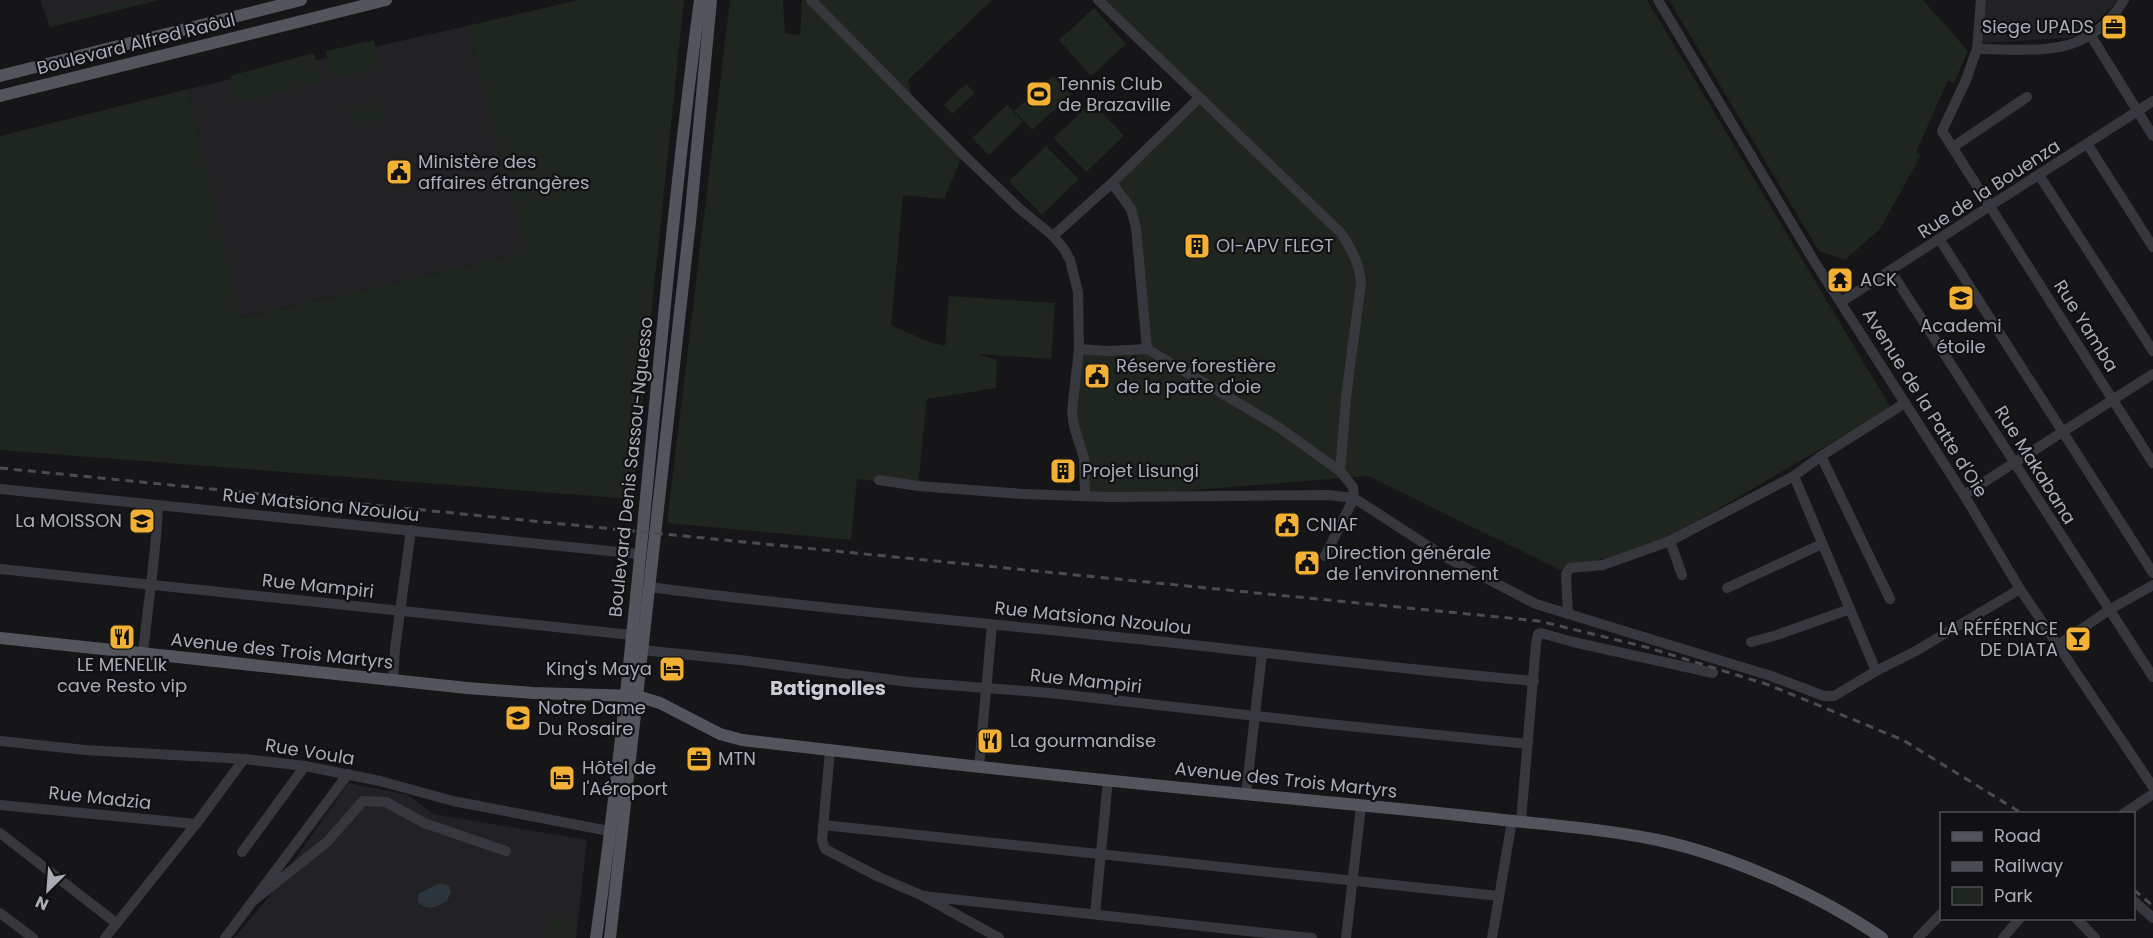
<svg xmlns="http://www.w3.org/2000/svg" width="2153" height="938" viewBox="0 0 2153 938" font-family="Poppins,sans-serif">
<rect width="100%" height="100%" fill="#161618"/>
<g fill="#222225">
<polygon points="40,0 159,0 50,27"/>
<polygon points="1986,0 2119,0 2080,37 1983,43"/>
<polygon points="467,26 528,252 239,318 188,89"/>
<polygon points="348,783 408,795 433,814 587,840 576,938 234,938 269,897"/>
</g>
<g fill="#1e261f">
<polygon points="142,0 155,1 50,27 49,23"/>
<polygon points="578,0 684,0 632,499 0,450 0,136 188,89 240,318 527,252 467,26"/>
<polygon points="730,0 783,0 785,33 800,35 802,0 992,0 908,80 913,101 964,152 944,199 903,195 891,325 929,342 945,346 949,296 1055,303 1051,359 978,354 997,360 996,388 927,399 918,486 857,479 851,540 667,523"/>
<polygon points="1099,0 1647,0 1891,408 1654,546 1560,570 1368,476 1107,497 1085,495 1074,427 1083,350 1147,348 1136,228 1112,183 1198,99"/>
<polygon points="1669,0 1923,0 1968,51 1954,83 1948,80 1916,152 1921,155 1880,229 1845,260 1819,251"/>
<polygon points="1094,8 1126,44 1091,76 1059,40"/>
<polygon points="374,40 380,67 332,79 326,51"/>
<polygon points="314,53 321,81 240,103 236,100 231,78 233,75"/>
<polygon points="1053,76 1071,95 1032,130 1014,111"/>
<polygon points="966,84 975,93 952,114 944,105"/>
<polygon points="378,99 385,120 377,122 376,118 362,123 362,126 356,128 349,106 357,104 359,108 373,104 372,101"/>
<polygon points="1092,102 1124,136 1086,172 1054,138"/>
<polygon points="1007,105 1023,122 989,155 972,138"/>
<polygon points="1046,146 1079,179 1042,215 1009,181"/>
<polygon points="549,916 573,919 571,938 547,938"/>
</g>
<path fill="#2c353c" d="M440 883 449 886 451 892 447 901C434 907 430 912 418 902V894Z"/>
<g fill="none" stroke-linecap="round" stroke-linejoin="round">
<g stroke="#37383d" stroke-width="10">
<polyline points="811,0 966,157 1020,209 1053,236 1064,249 1070,260 1078,292 1079,349 1072,411 1074,426 1084,458 1085,495"/>
<path d="M1098 0 1341 233C1351 249 1359 262 1361 282L1346 398 1340 471"/>
<polyline points="1658,0 1814,261 1964,495 2020,589 2153,787"/>
<polyline points="1981,0 1977,49 1966,80 1942,131 2153,463"/>
<polyline points="2091,36 2153,136"/>
<path d="M1977 49C2038 49 2087 60 2124 0"/>
<polyline points="2088,145 2153,247"/>
<polyline points="1953,147 2027,97"/>
<polyline points="2039,175 2153,351"/>
<polyline points="1112,183 1199,98"/>
<polyline points="1053,236 1112,183 1131,209 1136,228 1147,349"/>
<polyline points="1940,240 2153,573"/>
<polyline points="1890,270 2153,677"/>
<polyline points="1841,302 2153,101"/>
<polyline points="1079,349 1109,351 1147,349 1277,426 1340,471 1353,487 1354,498 1325,556"/>
<polyline points="1821,456 1890,599"/>
<polyline points="1794,476 1876,671"/>
<polyline points="879,480 918,486 1023,494 1110,497 1328,495 1354,498 1445,557 1536,604 1771,676 1824,696 1834,696 1876,671 1914,652 2020,589"/>
<polyline points="0,489 639,554"/>
<polyline points="1964,495 2153,374"/>
<polyline points="1670,541 1682,575"/>
<polyline points="0,569 632,635"/>
<path d="M649 587C808 608 968 621 1127 638 1263 652 1398 669 1534 681"/>
<polyline points="1727,588 1822,544"/>
<polyline points="1568,614 1566,574 1570,568 1603,565 1670,541 1794,476 1821,456 1905,403"/>
<polyline points="1751,642 1777,635 1850,609"/>
<polyline points="2058,645 2109,610 2153,585"/>
<polyline points="641,650 740,660 909,682 1050,693 1328,724 1528,744"/>
<path d="M143 653C148 604 156 556 158 506"/>
<polyline points="393,681 395,649 411,530"/>
<polyline points="0,741 85,750 244,759 305,766 380,781 453,801 609,831"/>
<polyline points="830,750 822,840 825,849 879,877 923,896 999,938"/>
<polyline points="979,767 992,625"/>
<polyline points="1246,795 1262,653"/>
<polyline points="0,805 196,824"/>
<polyline points="2123,814 2153,794"/>
<polyline points="1521,821 1536,644 1538,634 1541,633 1573,642 1713,673"/>
<polyline points="823,825 1499,896"/>
<polyline points="0,833 116,923"/>
<polyline points="242,852 305,766"/>
<polyline points="923,896 1312,938"/>
<polyline points="253,901 327,842 363,801 386,802 424,823 506,851"/>
<polyline points="2134,901 2153,918"/>
<polyline points="0,913 33,938"/>
<polyline points="1095,914 1108,780"/>
<polyline points="2076,918 2095,938"/>
<polyline points="105,938 196,824 244,759"/>
<polyline points="225,938 348,774"/>
<polyline points="1346,938 1361,806"/>
<polyline points="1492,938 1512,821"/>
<polyline points="1918,938 1942,913"/>
<polyline points="2003,938 2020,918"/>
</g>
<g stroke="#53555c" stroke-width="12">
<polyline points="0,76 301,0"/>
<polyline points="0,96 386,0"/>
<path d="M0 638 467 688 533 693 637 696 660 703 720 734 742 740C913 760 1084 779 1255 795 1335 803 1415 810 1495 819 1549 825 1604 829 1658 840 1732 856 1820 895 1882 938"/>
<path d="M596 938C640 626 658 312 700 0"/>
<polyline points="610,938 690,222 711,0"/>
</g>
<g stroke="#4a4c52" stroke-width="3" stroke-dasharray="8 6" stroke-linecap="butt">
<polyline points="0,468 1539,621 1646,647 1769,685 1903,740 2023,814"/>
<polyline points="2134,890 2153,906"/>
</g>
</g>
<defs>
<g id="office-square" transform="scale(1.35)"><rect x="-9" y="-9" width="18" height="18" rx="4" fill="#f2b134" stroke="#111113"/><path d="M-6-3h4V-5.5h4V-3h4V5H-6ZM-1-4.5V-3h2v-1.5ZM-6 0V1H6V0Z" fill="#111"/></g>
<g id="stadium-square" transform="scale(1.35)"><rect x="-9" y="-9" width="18" height="18" rx="4" fill="#f2b134" stroke="#111113"/><path d="M0-5a6.5 5 0 1 0 0 10a6.5 5 0 1 0 0-10ZM-3.5-1.8h7v3.6h-7Z" fill="#111"/></g>
<g id="civic-square" transform="scale(1.35)"><rect x="-9" y="-9" width="18" height="18" rx="4" fill="#f2b134" stroke="#111113"/><path d="M-.6-6.5H3V-4.5H.6V-3L4-1V1h2V6H-6V1h2V-1L-.6-3ZM-1.2 2.5V6h2.4V2.5Z" fill="#111"/></g>
<g id="building-square" transform="scale(1.35)"><rect x="-9" y="-9" width="18" height="18" rx="4" fill="#f2b134" stroke="#111113"/><path d="M-4-6H4V6H1V3H-1V6H-4ZM-2.5-4.3h1.7v1.8h-1.7ZM.8-4.3h1.7v1.8H.8ZM-2.5-1h1.7V.8h-1.7ZM.8-1h1.7V.8H.8Z" fill="#111"/></g>
<g id="temple-square" transform="scale(1.35)"><rect x="-9" y="-9" width="18" height="18" rx="4" fill="#f2b134" stroke="#111113"/><path d="M0-6L5-2H3V0L6.5 2.5H4V6H1.5V3h-3V6H-4V2.5H-6.5L-3 0V-2H-5Z" fill="#111"/></g>
<g id="school-square" transform="scale(1.35)"><rect x="-9" y="-9" width="18" height="18" rx="4" fill="#f2b134" stroke="#111113"/><path d="M0-5L7-2L0 1L-7-2ZM-4 1L0 2.5L4 1V4Q0 6-4 4Z" fill="#111"/></g>
<g id="restaurant-square" transform="scale(1.35)"><rect x="-9" y="-9" width="18" height="18" rx="4" fill="#f2b134" stroke="#111113"/><path d="M-5-6h1v4h1v-4h1v4h1v-4h1v5L-1.5 .5V6h-2V.5L-5-1ZM5-6V6H3V1.5H1.5Q1.5-4 5-6Z" fill="#111"/></g>
<g id="bar-square" transform="scale(1.35)"><rect x="-9" y="-9" width="18" height="18" rx="4" fill="#f2b134" stroke="#111113"/><path d="M-6-5H6L.8 .8V4.5H3.5V6h-7V4.5H-.8V.8Z" fill="#111"/></g>
<g id="hotel-square" transform="scale(1.35)"><rect x="-9" y="-9" width="18" height="18" rx="4" fill="#f2b134" stroke="#111113"/><path d="M-6-4.5h1.5V1H6V5H4.5V3h-9V5H-6ZM-4 0a1.8 1.8 0 1 1 3.6 0ZM.5 0V-2.5h3Q6-2.5 6 0Z" fill="#111"/></g>
</defs>
<g fill-rule="evenodd">
<use href="#office-square" x="2114" y="27"/>
<use href="#stadium-square" x="1039" y="94"/>
<use href="#civic-square" x="399" y="172"/>
<use href="#building-square" x="1197" y="246"/>
<use href="#temple-square" x="1840" y="280"/>
<use href="#school-square" x="1961" y="298"/>
<use href="#civic-square" x="1097" y="376"/>
<use href="#building-square" x="1063" y="471"/>
<use href="#school-square" x="142" y="521"/>
<use href="#civic-square" x="1287" y="525"/>
<use href="#civic-square" x="1307" y="563"/>
<use href="#restaurant-square" x="122" y="637"/>
<use href="#bar-square" x="2078" y="639"/>
<use href="#hotel-square" x="672" y="669"/>
<use href="#school-square" x="518" y="718"/>
<use href="#restaurant-square" x="990" y="741"/>
<use href="#office-square" x="699" y="759"/>
<use href="#hotel-square" x="562" y="778"/>
</g>
<g text-anchor="middle" stroke-width="4.5" stroke-linejoin="round" paint-order="stroke">
<g font-size="18" fill="#a8adb8" stroke="#111113" text-anchor="start">
<text x="2094" y="33" text-anchor="end">Siege UPADS</text>
<text x="1058" y="90">Tennis Club<tspan x="1058" dy="21">de Brazaville</tspan></text>
<text x="418" y="168">Ministère des<tspan x="418" dy="21">affaires étrangères</tspan></text>
<text x="1216" y="252">OI-APV FLEGT</text>
<text x="1860" y="286">ACK</text>
<text x="1961" y="332" text-anchor="middle">Academi<tspan x="1961" dy="21">étoile</tspan></text>
<text x="1116" y="372">Réserve forestière<tspan x="1116" dy="21">de la patte d'oie</tspan></text>
<text x="1082" y="477">Projet Lisungi</text>
<text x="122" y="527" text-anchor="end">La MOISSON</text>
<text x="1306" y="531">CNIAF</text>
<text x="1326" y="559">Direction générale<tspan x="1326" dy="21">de l'environnement</tspan></text>
<text x="2058" y="635" text-anchor="end">LA RÉFÉRENCE<tspan x="2058" dy="21">DE DIATA</tspan></text>
<text x="122" y="671" text-anchor="middle">LE MENELIk<tspan x="122" dy="21">cave Resto vip</tspan></text>
<text x="652" y="675" text-anchor="end">King's Maya</text>
<text x="538" y="714">Notre Dame<tspan x="538" dy="21">Du Rosaire</tspan></text>
<text x="1010" y="747">La gourmandise</text>
<text x="718" y="765">MTN</text>
<text x="582" y="774">Hôtel de<tspan x="582" dy="21">l'Aéroport</tspan></text>
</g>
<g font-size="18" fill="#a8adb8" stroke="#111113">
<text transform="translate(136 44) rotate(-14)" y="6">Boulevard Alfred Raôul</text>
<text transform="translate(1989 189) rotate(-33)" y="6">Rue de la Bouenza</text>
<text transform="translate(2086 326) rotate(58)" y="6">Rue Yamba</text>
<text transform="translate(1925 403) rotate(58)" y="6">Avenue de la Patte d'Oie</text>
<text transform="translate(2035 465) rotate(58)" y="6">Rue Makabana</text>
<text transform="translate(631 467) rotate(-84)" y="6">Boulevard Denis Sassou-Nguesso</text>
<text transform="translate(321 505) rotate(6)" y="6">Rue Matsiona Nzoulou</text>
<text transform="translate(318 586) rotate(6)" y="6">Rue Mampiri</text>
<text transform="translate(1093 618) rotate(6)" y="6">Rue Matsiona Nzoulou</text>
<text transform="translate(282 651) rotate(6)" y="6">Avenue des Trois Martyrs</text>
<text transform="translate(1086 681) rotate(6)" y="6">Rue Mampiri</text>
<text transform="translate(310 752) rotate(9)" y="6">Rue Voula</text>
<text transform="translate(1286 780) rotate(6)" y="6">Avenue des Trois Martyrs</text>
<text transform="translate(100 798) rotate(6)" y="6">Rue Madzia</text>
</g>
<g font-size="20" font-weight="bold" fill="#c9ccd4" stroke="#111113">
<text x="828" y="695">Batignolles</text>
</g>
</g>
<rect x="1940" y="812" width="195" height="108" fill="#111113" stroke="#4d4f55" stroke-width="1.5"/>
<rect x="1952" y="832" width="30" height="9" fill="#53555c" stroke="#4d4f55" stroke-width="1.5"/>
<text x="1994" y="842" font-size="18" fill="#a8adb8">Road</text>
<rect x="1952" y="862" width="30" height="9" fill="#4a4c52" stroke="#4d4f55" stroke-width="1.5"/>
<text x="1994" y="872" font-size="18" fill="#a8adb8">Railway</text>
<rect x="1952" y="887" width="30" height="18" fill="#1e261f" stroke="#4d4f55" stroke-width="1.5"/>
<text x="1994" y="902" font-size="18" fill="#a8adb8">Park</text>
<g transform="translate(48 890) rotate(205)" stroke="#111113" stroke-width="4.5" paint-order="stroke">
<path d="M0-4.5L10 22L0 15L-10 22Z" fill="#a8adb8"/>
<text y="-9" font-size="16" font-weight="bold" text-anchor="middle" fill="#a8adb8">N</text>
</g>
</svg>
